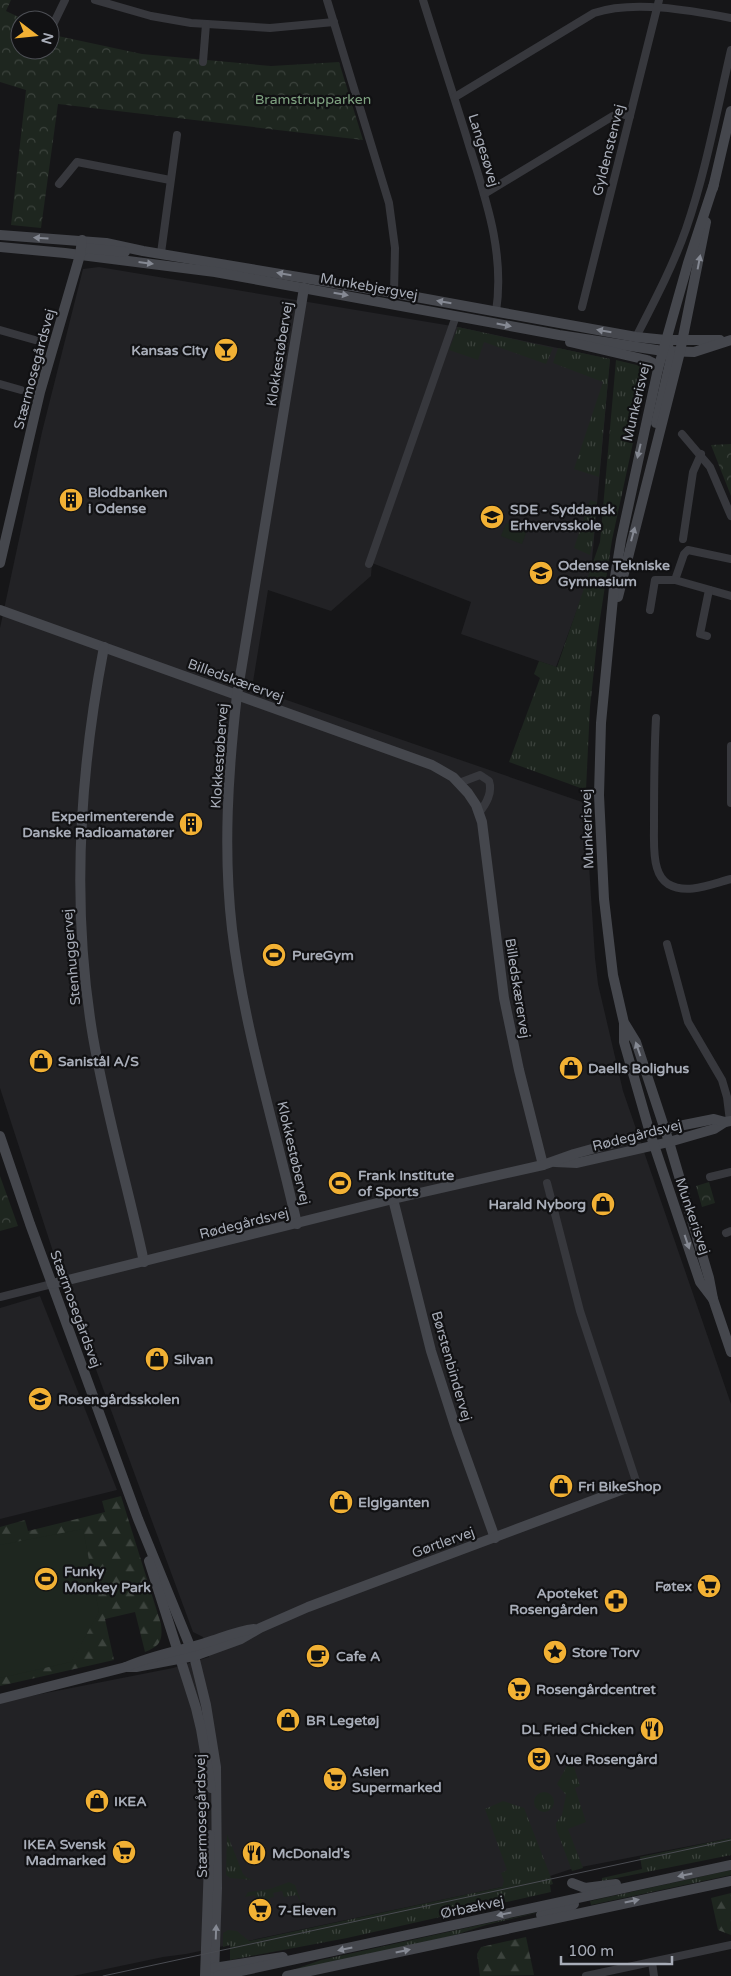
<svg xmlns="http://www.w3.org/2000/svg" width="731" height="1976" viewBox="0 0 731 1976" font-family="'Varela Round',sans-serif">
<defs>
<pattern id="grass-tufts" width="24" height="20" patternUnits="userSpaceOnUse" patternTransform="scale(1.25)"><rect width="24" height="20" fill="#1e261f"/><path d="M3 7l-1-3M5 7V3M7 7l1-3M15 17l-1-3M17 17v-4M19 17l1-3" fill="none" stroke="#3c433d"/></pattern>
<pattern id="forest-firs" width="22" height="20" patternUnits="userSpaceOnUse" patternTransform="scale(1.25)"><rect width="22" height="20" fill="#1e261f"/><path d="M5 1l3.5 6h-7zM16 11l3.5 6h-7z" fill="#3c433d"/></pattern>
<pattern id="park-crowns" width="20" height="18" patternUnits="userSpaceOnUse" patternTransform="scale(1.25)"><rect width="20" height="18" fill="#1e261f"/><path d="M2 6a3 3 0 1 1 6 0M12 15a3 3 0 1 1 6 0" fill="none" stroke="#3c433d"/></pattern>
</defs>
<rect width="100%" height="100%" fill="#161618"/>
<g fill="#222225">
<polygon points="99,267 458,327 610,359 591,572 556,667 461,634 471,602 372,563 371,576 331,611 268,590 252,688 585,803 595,958 598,984 623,1091 731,1404 731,1838 571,1869 550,1876 502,1887 186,1954 163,1957 73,1976 0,1976 0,1702 173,1668 209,1657 203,1637 193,1632 57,1264 0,1088 0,628 42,432 83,269"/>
<polygon points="40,1296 117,1490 0,1519 0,1308"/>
</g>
<g fill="url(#grass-tufts)">
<polygon points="458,327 553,348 546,364 484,342 478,360 449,350"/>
<polygon points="558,348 610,359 599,477 574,469 603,382 553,363"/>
<polygon points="616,360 641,366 645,369 647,378 612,540 598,632 590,707 586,790 509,762 540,678 534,674 539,661 557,667 600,542"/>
<polygon points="590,500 597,502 593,541 590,555 574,548"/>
<polygon points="567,1766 574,1767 580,1786 575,1788 586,1822 568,1829 583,1868 572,1871 556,1828 556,1823 562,1815 566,1795 557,1784"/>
<circle cx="544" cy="1802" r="10"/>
<polygon points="503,1801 524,1808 550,1875 553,1884 550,1885 551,1892 347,1938 230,1960 230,1945 223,1947 223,1933 228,1930 237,1931 249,1941 502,1887 504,1881 501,1873 507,1870 485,1809"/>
<polygon points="227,1834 243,1874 246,1877 253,1880 230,1878 226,1875"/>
<polygon points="731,1838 731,1855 602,1881 602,1878 642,1869 640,1857"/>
<polygon points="731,1870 731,1875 591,1905 590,1901"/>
<polygon points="289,1882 295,1885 303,1907 297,1895 284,1897 282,1891 273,1893 274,1897 269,1898 270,1901 257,1903 255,1895 245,1897 248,1892 270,1889"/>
<polygon points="557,1908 486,1925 452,1936 287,1972 321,1960"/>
</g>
<g fill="url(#forest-firs)">
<path d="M121 1496 161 1624C163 1641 160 1646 145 1652L135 1612 105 1619 114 1660 0 1686V1527L25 1520 28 1531 105 1512 102 1501Z"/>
<polygon points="731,1893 731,1935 718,1930 711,1898"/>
<polygon points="526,1937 534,1975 480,1976 477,1954 481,1947"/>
</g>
<g fill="url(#park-crowns)">
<polygon points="0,0 11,0 6,11 25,20 20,20 20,50 50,50 50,32 58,36 142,54 271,66 339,62 363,140 58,104 41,228 11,225 26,90 0,82"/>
<polygon points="731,444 731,496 711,445"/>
<polygon points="0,1176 18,1226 0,1231"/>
<polygon points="709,1182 715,1203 702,1207 696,1186"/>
</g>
<g fill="#1e261f">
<polygon points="506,523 527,530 522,544 501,536"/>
<polygon points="83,1529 99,1612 71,1662 0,1678 0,1545"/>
</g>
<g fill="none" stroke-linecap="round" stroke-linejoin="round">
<g stroke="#37383d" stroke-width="8">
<polyline points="95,0 151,16 191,23 270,28 334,22"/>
<polyline points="327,0 389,203 395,248 394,293"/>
<path d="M423 0C438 48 454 96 469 145 486 200 505 253 496 312"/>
<polyline points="50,31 65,0"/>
<polyline points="203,62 206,24"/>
<path d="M455 97 594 13C633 0 689 10 731 18"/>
<polyline points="59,184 77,162 170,180"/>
<polyline points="484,194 613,116 621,114 630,116"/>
<polyline points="161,253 177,135"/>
<polyline points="582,307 659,0"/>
<polyline points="0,330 35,340"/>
<path d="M636 337C654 302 673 266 686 229 706 171 717 110 731 50"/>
<polyline points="0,384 21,390"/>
<polyline points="682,434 710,467 731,516"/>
<polyline points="683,539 693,472 701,454"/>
<polyline points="369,564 456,316"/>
<polyline points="675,580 684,554 688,550 731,559"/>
<polyline points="650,610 655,580 675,580 731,596"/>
<polyline points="707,636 700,634 709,590"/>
<path d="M656 718C654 754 654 790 654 826 654 839 653 856 657 868 659 875 662 880 668 884 687 895 711 884 731 879"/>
<polyline points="731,746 731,803"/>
<path d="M459 783 480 775 489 781C493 793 486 804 479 813"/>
<polyline points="667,944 688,1022 722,1080 727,1097 730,1121"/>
<polyline points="710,1177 731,1172"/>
<polyline points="547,1183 580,1311 637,1484"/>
<polyline points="726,1233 731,1231"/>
<polyline points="0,1297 52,1284"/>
<polyline points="652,1962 654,1976"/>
<polyline points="586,1976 731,1945"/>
</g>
<g stroke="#45474d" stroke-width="10">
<polyline points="713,188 731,111"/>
<polyline points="0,235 106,243 143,251 394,293 636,337 666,340 720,340"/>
<polyline points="0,247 65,253 215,272 559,335 663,351 694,352 731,340"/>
<polyline points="80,255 84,248 125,252"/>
<polyline points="570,342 647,360 653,363 658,369"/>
<polyline points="656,423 671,358 668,345"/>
<polyline points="0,563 40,392 80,255 82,240"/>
<polyline points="618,597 680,352 706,222"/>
<polyline points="0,610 432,765 453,777 468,793 476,805 482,822 504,998 519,1070 543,1165"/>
<path d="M104 647C79 776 71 907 93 1037 106 1113 128 1187 144 1262"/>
<polyline points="625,1024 636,1042 669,1142 709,1278 713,1299 731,1352"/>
<polyline points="0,1136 30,1224 138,1519 194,1656 206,1705 216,1767 217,1888 214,1976"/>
<polyline points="555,1162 577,1163 669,1142 714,1129 725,1122"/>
<polyline points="393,1199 431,1351 457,1432 495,1538"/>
<path d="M297 1224C275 1126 244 1029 232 929 223 851 228 772 237 695L304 288"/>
<polyline points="52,1284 393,1199 543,1165 574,1154 664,1129 714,1119 725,1122 731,1121"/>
<polyline points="713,1299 700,1282 650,1133 624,1042 624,1023 613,975 604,899 599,795 601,723 615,577 621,540 658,369 688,263 714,184"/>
<polyline points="149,1561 196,1708 201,1729 211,1788"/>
<polyline points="126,1667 136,1667 194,1656 241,1639 260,1628 308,1607 637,1484"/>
<path d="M0 1699 126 1667C152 1655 179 1651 205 1643 222 1638 237 1631 254 1629"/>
<polyline points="572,1883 585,1888 616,1884"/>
<polyline points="541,1915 570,1907 574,1904"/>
<polyline points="214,1968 283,1957"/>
<polyline points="205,1976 210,1835"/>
<polyline points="218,1976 731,1865"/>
<polyline points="287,1976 731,1881"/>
</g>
<polyline stroke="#4a4c52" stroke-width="1" points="103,1976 731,1840"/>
</g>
<defs><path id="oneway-solid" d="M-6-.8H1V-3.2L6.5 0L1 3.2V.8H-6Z" transform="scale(1.25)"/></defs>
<g fill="#858993">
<use href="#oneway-solid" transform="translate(41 238) rotate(-176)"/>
<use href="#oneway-solid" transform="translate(699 262) rotate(-79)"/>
<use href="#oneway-solid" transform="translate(146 263) rotate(7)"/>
<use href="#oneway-solid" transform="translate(284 274) rotate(-170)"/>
<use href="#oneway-solid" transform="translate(341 294) rotate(10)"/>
<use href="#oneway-solid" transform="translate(444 302) rotate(-170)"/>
<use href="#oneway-solid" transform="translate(504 325) rotate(11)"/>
<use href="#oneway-solid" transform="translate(604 331) rotate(-170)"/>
<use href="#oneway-solid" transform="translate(639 451) rotate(103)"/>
<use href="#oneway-solid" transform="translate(633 534) rotate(-75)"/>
<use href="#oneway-solid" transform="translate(638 1049) rotate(-109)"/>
<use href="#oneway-solid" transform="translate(687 1242) rotate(71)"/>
<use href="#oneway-solid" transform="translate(685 1875) rotate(168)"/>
<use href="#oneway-solid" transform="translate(632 1901) rotate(-12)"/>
<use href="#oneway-solid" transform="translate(504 1914) rotate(168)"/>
<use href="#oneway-solid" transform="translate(216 1932) rotate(-88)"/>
<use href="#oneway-solid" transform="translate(345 1949) rotate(168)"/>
<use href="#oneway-solid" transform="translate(403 1951) rotate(-12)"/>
</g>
<defs>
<g id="bar-disc" transform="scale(1.25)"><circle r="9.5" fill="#f2b134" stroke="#111113"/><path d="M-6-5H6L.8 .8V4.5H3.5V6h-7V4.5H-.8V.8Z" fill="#111"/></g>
<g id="building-disc" transform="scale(1.25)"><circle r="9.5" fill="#f2b134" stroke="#111113"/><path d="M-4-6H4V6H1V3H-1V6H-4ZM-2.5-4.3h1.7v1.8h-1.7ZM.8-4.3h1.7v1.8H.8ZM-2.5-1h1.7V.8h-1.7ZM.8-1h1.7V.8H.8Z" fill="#111"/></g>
<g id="university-disc" transform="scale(1.25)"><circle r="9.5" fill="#f2b134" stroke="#111113"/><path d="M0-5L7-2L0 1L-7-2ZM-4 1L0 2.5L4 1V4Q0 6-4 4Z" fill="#111"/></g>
<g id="school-disc" transform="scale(1.25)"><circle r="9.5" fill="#f2b134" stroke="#111113"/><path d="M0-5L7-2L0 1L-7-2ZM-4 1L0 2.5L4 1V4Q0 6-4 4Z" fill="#111"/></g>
<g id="stadium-disc" transform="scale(1.25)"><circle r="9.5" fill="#f2b134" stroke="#111113"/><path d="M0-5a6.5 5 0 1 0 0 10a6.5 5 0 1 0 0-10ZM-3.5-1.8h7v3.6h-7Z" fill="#111"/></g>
<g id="shop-disc" transform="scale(1.25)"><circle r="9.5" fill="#f2b134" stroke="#111113"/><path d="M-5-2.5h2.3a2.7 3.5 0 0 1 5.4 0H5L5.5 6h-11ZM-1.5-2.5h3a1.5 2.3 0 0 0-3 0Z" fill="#111"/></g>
<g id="supermarket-disc" transform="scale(1.25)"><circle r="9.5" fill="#f2b134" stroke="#111113"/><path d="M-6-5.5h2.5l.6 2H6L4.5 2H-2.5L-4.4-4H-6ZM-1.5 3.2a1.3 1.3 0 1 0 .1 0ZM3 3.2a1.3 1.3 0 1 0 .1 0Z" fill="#111"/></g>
<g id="pharmacy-disc" transform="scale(1.25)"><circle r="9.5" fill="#f2b134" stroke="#111113"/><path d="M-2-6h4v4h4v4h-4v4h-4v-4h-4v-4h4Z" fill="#111"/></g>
<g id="sight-disc" transform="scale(1.25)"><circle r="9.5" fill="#f2b134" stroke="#111113"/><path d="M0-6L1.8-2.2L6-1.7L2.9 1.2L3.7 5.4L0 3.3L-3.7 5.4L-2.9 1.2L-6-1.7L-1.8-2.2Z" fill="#111"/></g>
<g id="cafe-disc" transform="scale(1.25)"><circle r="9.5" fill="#f2b134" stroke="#111113"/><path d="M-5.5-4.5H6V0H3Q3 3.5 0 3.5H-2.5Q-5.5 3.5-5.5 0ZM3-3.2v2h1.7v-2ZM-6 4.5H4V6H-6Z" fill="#111"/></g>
<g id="restaurant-disc" transform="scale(1.25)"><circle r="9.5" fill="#f2b134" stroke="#111113"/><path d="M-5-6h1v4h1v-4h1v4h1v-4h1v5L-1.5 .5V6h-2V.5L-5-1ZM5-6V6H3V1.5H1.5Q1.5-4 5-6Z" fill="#111"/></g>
<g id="theatre-disc" transform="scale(1.25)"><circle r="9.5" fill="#f2b134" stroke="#111113"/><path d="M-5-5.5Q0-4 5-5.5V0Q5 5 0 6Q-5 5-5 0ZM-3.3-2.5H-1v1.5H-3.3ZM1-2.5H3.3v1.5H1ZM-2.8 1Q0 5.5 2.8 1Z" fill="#111"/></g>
</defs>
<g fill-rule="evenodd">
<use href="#bar-disc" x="226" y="350"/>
<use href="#building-disc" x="71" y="500"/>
<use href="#university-disc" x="492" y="517"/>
<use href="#school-disc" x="541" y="573"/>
<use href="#building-disc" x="191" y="824"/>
<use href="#stadium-disc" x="274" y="955"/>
<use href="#shop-disc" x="41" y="1061"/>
<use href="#shop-disc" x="571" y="1068"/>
<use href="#stadium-disc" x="340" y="1183"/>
<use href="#shop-disc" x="603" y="1204"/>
<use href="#shop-disc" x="157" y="1359"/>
<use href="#school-disc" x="40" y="1399"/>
<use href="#shop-disc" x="561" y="1486"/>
<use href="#shop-disc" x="341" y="1502"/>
<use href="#stadium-disc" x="46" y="1579"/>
<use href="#supermarket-disc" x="709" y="1586"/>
<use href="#pharmacy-disc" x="616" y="1601"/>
<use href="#sight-disc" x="555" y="1652"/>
<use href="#cafe-disc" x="318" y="1656"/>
<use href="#supermarket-disc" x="519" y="1689"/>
<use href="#shop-disc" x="288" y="1720"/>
<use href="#restaurant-disc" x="652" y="1729"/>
<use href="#theatre-disc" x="539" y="1759"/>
<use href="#supermarket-disc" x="335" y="1779"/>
<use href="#shop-disc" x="97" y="1801"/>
<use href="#supermarket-disc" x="124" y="1852"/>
<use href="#restaurant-disc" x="254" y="1853"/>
<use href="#supermarket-disc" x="260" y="1910"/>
</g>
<g text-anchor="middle" stroke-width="4.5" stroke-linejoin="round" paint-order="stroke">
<g font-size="14" fill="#7fa381" stroke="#111113">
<text x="313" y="104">Bramstrupparken</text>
</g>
<g font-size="14" fill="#a8adb8" stroke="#111113">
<text transform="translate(484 150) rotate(73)" y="5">Langesøvej</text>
<text transform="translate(608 150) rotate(-76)" y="5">Gyldenstenvej</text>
<text transform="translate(369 286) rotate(10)" y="5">Munkebjergvej</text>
<text transform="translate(279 354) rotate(-81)" y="5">Klokkestøbervej</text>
<text transform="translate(34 369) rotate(-75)" y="5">Stærmosegårdsvej</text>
<text transform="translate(636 402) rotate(-77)" y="5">Munkerisvej</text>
<text transform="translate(236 680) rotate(20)" y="5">Billedskærervej</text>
<text transform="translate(219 756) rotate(-86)" y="5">Klokkestøbervej</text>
<text transform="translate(587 829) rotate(-92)" y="5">Munkerisvej</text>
<text transform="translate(71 957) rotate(-95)" y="5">Stenhuggervej</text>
<text transform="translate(518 988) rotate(81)" y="5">Billedskærervej</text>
<text transform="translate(637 1135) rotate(-14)" y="5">Rødegårdsvej</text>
<text transform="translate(294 1153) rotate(77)" y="5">Klokkestøbervej</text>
<text transform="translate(693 1216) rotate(71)" y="5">Munkerisvej</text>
<text transform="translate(244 1223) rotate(-14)" y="5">Rødegårdsvej</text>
<text transform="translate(76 1309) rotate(70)" y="5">Stærmosegårdsvej</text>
<text transform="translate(452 1366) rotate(74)" y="5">Børstenbindervej</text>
<text transform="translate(443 1542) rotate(-20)" y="5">Gørtlervej</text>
<text transform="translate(201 1816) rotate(-91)" y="5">Stærmosegårdsvej</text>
<text transform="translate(472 1907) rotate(-12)" y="5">Ørbækvej</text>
</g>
<g font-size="14" font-weight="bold" fill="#a8adb8" stroke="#111113" text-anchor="start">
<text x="208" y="355" text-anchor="end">Kansas City</text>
<text x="88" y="497">Blodbanken<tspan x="88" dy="16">i Odense</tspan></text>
<text x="510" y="514">SDE - Syddansk<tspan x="510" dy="16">Erhvervsskole</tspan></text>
<text x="558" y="570">Odense Tekniske<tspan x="558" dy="16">Gymnasium</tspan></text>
<text x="174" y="821" text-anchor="end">Experimenterende<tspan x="174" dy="16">Danske Radioamatører</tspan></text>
<text x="292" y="960">PureGym</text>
<text x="58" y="1066">Sanistål A/S</text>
<text x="588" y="1073">Daells Bolighus</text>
<text x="358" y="1180">Frank Institute<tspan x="358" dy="16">of Sports</tspan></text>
<text x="586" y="1209" text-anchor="end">Harald Nyborg</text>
<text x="174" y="1364">Silvan</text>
<text x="58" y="1404">Rosengårdsskolen</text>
<text x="578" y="1491">Fri BikeShop</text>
<text x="358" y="1507">Elgiganten</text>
<text x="64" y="1576">Funky<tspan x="64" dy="16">Monkey Park</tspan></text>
<text x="692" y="1591" text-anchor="end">Føtex</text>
<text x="598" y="1598" text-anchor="end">Apoteket<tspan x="598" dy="16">Rosengården</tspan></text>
<text x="572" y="1657">Store Torv</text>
<text x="336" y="1661">Cafe A</text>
<text x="536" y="1694">Rosengårdcentret</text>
<text x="306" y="1725">BR Legetøj</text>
<text x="634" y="1734" text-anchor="end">DL Fried Chicken</text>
<text x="556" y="1764">Vue Rosengård</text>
<text x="352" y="1776">Asien<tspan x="352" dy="16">Supermarked</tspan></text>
<text x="114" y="1806">IKEA</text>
<text x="106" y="1849" text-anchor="end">IKEA Svensk<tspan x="106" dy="16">Madmarked</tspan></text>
<text x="272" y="1858">McDonald's</text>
<text x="278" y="1915">7-Eleven</text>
</g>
</g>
<g transform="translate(35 35) rotate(106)"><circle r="24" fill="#111113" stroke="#4d4f55"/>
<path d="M0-4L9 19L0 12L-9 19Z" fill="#f2b134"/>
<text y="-8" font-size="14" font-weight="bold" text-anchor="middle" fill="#a8adb8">N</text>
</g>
<path d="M561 1956v8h111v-8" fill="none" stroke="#a8adb8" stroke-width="2.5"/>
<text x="568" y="1956" font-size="15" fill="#a8adb8" stroke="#111113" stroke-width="4" paint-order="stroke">100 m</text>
</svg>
